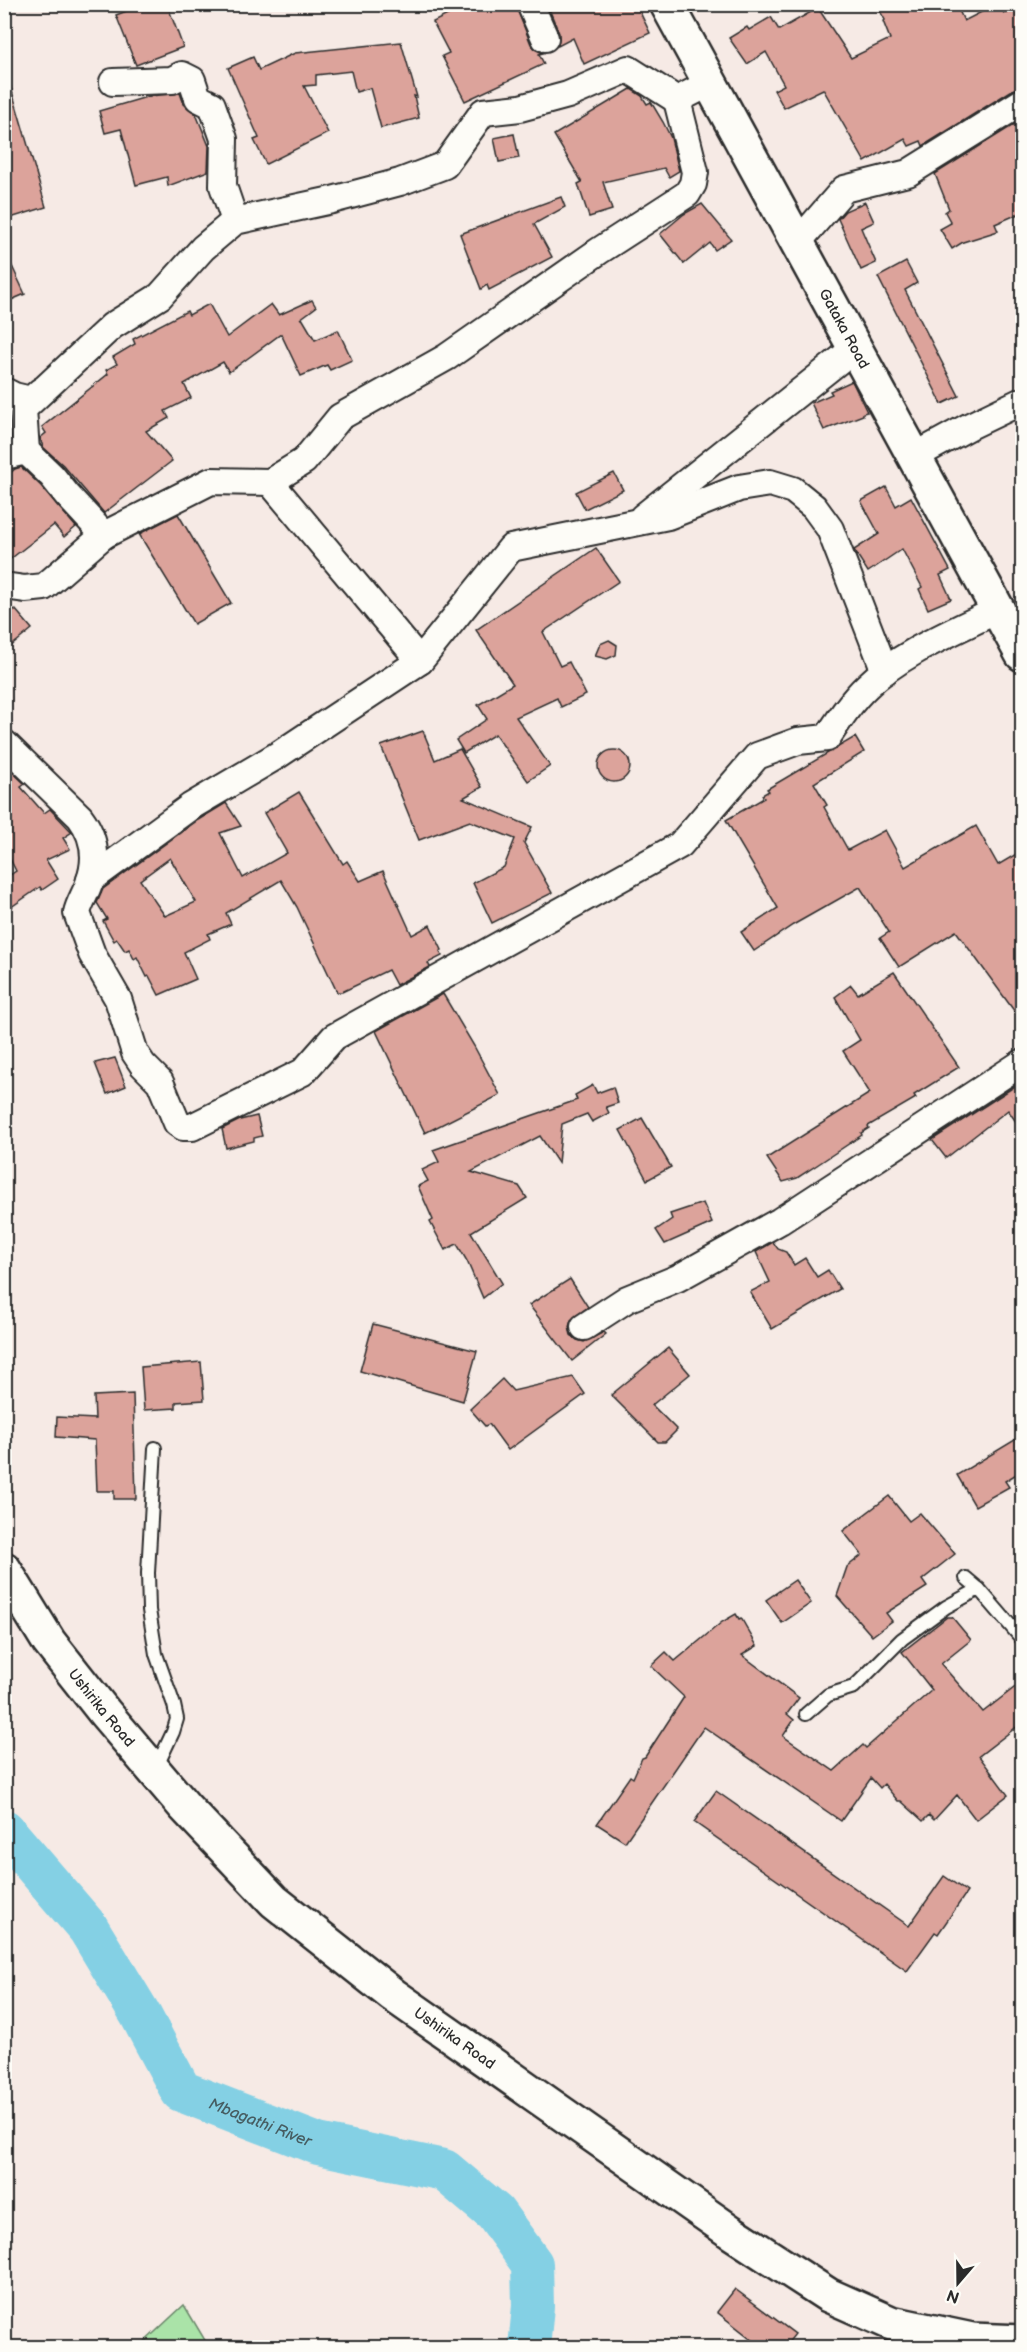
<svg xmlns="http://www.w3.org/2000/svg" width="1027" height="2352" viewBox="0 0 1027 2352" font-family="'Balsamiq Sans',sans-serif">
<rect width="100%" height="100%" fill="#f6eae5"/>
<filter id="ink" filterUnits="userSpaceOnUse"><feTurbulence type="fractalNoise" baseFrequency=".0167" numOctaves="2"/><feDisplacementMap in="SourceGraphic" scale="12" xChannelSelector="R" yChannelSelector="G"/><feConvolveMatrix kernelMatrix="1 2 1 2 8 2 1 2 1" color-interpolation-filters="sRGB"/></filter>
<g filter="url(#ink)">
<polygon fill="#aae3a8" stroke="#6a876a" stroke-width="1.5" points="184,2305 209,2347 139,2347"/>
<g fill="none" stroke-linecap="round" stroke-linejoin="round">
<path stroke="#84d0e4" stroke-width="42" id="s1" d="M4 1830 88 1928 140 2014 181 2091 318 2144 444 2170 495 2213 532 2264 533 2306 529 2348"/>
</g>
<g fill="#dca39b" stroke="#2b2b2b" stroke-width="1.5" fill-rule="evenodd">
<polygon points="145,4 167,4 183,47 136,65 116,15"/>
<polygon points="470,4 515,4 531,44 536,50 543,53 539,54 544,64 465,101 442,56 449,53 433,22"/>
<polygon points="547,4 636,4 650,33 584,64 573,38 558,46 559,33"/>
<polygon points="876,4 956,4 964,21 997,4 999,4 1004,13 1023,5 1023,87 1014,89 923,146 921,141 909,146 905,139 865,162 823,89 784,108 774,90 784,85 766,52 747,64 729,38 747,27 749,30 771,17 779,30 818,8 851,58 890,39 883,21 885,20"/>
<polygon points="401,42 417,97 414,96 419,118 381,128 370,88 356,92 351,71 316,75 316,85 304,86 328,133 266,164 254,140 259,138 228,68 253,57 259,70 295,53"/>
<polygon points="9,81 46,207 4,220 4,82"/>
<polygon points="631,89 642,96 647,104 651,102 663,122 671,138 679,171 669,177 664,168 603,182 612,210 589,217 578,184 582,182 554,135"/>
<polygon points="180,93 184,104 196,114 209,146 208,171 168,186 167,177 136,185 121,129 105,133 99,111 150,96"/>
<polygon points="1023,119 1023,212 995,224 998,231 963,242 952,249 940,229 951,223 945,212 949,209 935,174"/>
<polygon points="514,134 519,158 499,162 494,138"/>
<polygon points="561,197 565,207 534,224 552,257 489,290 487,285 481,289 460,234"/>
<polygon points="865,202 874,222 861,228 876,263 861,270 838,219 845,211"/>
<polygon points="702,204 731,239 715,250 710,243 684,264 660,234 684,214"/>
<polygon points="4,249 25,294 4,303"/>
<polygon points="906,262 917,283 905,290 959,396 942,404 878,277"/>
<polygon points="312,300 316,307 300,319 302,318 315,340 338,330 352,360 330,370 327,365 301,376 281,334 229,372 223,362 184,384 191,398 165,411 169,418 146,431 172,461 104,513 63,465 43,447 40,438 46,433 42,427 108,374 106,370 117,364 113,357 135,344 133,339 187,311 189,315 209,304 227,337 271,304 279,315"/>
<polygon points="852,381 867,412 863,413 863,415 824,430 811,403 832,394 830,391"/>
<polygon points="21,467 41,486 76,527 64,537 54,525 4,564 4,478 15,469"/>
<polygon points="614,473 623,490 585,509 576,492"/>
<polygon points="886,487 896,506 911,497 950,570 940,575 951,599 928,609 919,589 922,587 902,549 868,572 854,550 879,534 861,501"/>
<polygon points="178,514 231,603 194,624 139,534"/>
<polygon points="596,548 619,581 543,632 560,666 569,662 586,695 561,707 557,698 516,717 550,766 528,781 495,734 464,753 456,740 487,719 478,705 513,684 476,630"/>
<polygon points="15,609 32,629 4,652 4,618"/>
<polygon points="609,640 617,645 616,655 607,659 595,656 600,644"/>
<polygon points="423,731 435,760 460,749 482,787 463,798 532,827 524,843 552,893 492,923 473,883 504,867 515,839 470,821 419,840 381,746"/>
<polygon points="855,737 864,752 814,783 827,805 824,807 848,850 885,830 905,867 976,826 998,865 1023,850 1023,1023 956,931 899,967 880,938 889,932 860,887 793,925 754,951 741,932 778,908 726,820 764,798 762,795 769,791 767,789"/>
<circle cx="614" cy="766" r="16"/>
<polygon points="4,764 25,784 21,787 44,813 50,809 72,832 63,838 70,849 46,860 58,879 42,890 40,887 4,912 4,879 16,871 4,847"/>
<path d="M299 792 343 864 347 861 360 881 383 871 412 935 430 925 442 950 440 951 442 956 428 963 430 967 396 985 388 970 342 992H337L297 907 281 880 226 913 231 924 208 934 210 939 184 952 196 979 159 995 149 976 147 977 137 957 134 959 129 949 125 951 117 939 114 941 103 921 107 919 97 903 103 889 198 820 226 803 241 826 220 833 243 878 287 853 264 813ZM170 858 196 902 165 916 140 880Z"/>
<polygon points="894,972 959,1067 914,1095 916,1098 868,1126 869,1128 861,1133 862,1135 817,1165 797,1178 783,1182 767,1158 870,1093 843,1051 860,1040 835,997 851,985 858,994"/>
<polygon points="443,994 474,1046 500,1095 425,1133 376,1031"/>
<polygon points="115,1058 126,1086 107,1094 95,1063"/>
<polygon points="1023,1081 1023,1132 1008,1110 946,1158 932,1140"/>
<polygon points="593,1085 597,1093 613,1087 618,1103 606,1107 609,1113 592,1122 587,1114 562,1124 558,1163 540,1136 471,1172 519,1186 527,1198 471,1232 502,1283 483,1298 467,1261 457,1244 445,1250 430,1222 433,1220 418,1186 428,1181 422,1170 439,1162 433,1150 577,1100 575,1095"/>
<polygon points="257,1116 262,1136 254,1138 254,1141 226,1148 222,1129 240,1120"/>
<polygon points="642,1118 671,1167 647,1180 620,1130"/>
<polygon points="703,1203 712,1223 665,1244 656,1230 672,1219 670,1214"/>
<polygon points="773,1242 778,1249 786,1252 794,1265 805,1258 817,1277 828,1270 840,1289 772,1329 750,1292 770,1282 756,1252"/>
<polygon points="570,1279 588,1307 571,1320 569,1327 571,1335 577,1340 584,1342 604,1332 606,1334 572,1361 529,1305"/>
<polygon points="373,1324 477,1351 463,1401 360,1371"/>
<polygon points="668,1348 690,1374 652,1405 677,1430 665,1442 658,1442 611,1395"/>
<polygon points="201,1362 204,1400 176,1402 176,1408 144,1410 141,1367"/>
<polygon points="573,1377 585,1394 508,1450 489,1424 485,1426 470,1409 502,1379 513,1391"/>
<polygon points="133,1394 136,1499 114,1499 114,1491 97,1491 95,1440 56,1437 57,1417 95,1419 94,1396"/>
<polygon points="1023,1435 1023,1470 1005,1481 1009,1487 975,1506 957,1475"/>
<polygon points="889,1496 909,1521 920,1513 955,1554 922,1580 927,1587 886,1613 892,1621 872,1636 837,1596 847,1567 862,1555 843,1531"/>
<polygon points="795,1580 811,1603 782,1623 766,1600"/>
<polygon points="736,1614 739,1619 741,1618 757,1646 742,1655 799,1698 787,1714 794,1720 783,1736 834,1771 863,1745 866,1748 932,1690 902,1652 947,1617 952,1617 971,1640 941,1664 983,1712 1023,1681 1023,1722 979,1756 1008,1795 976,1820 957,1795 934,1820 929,1815 923,1821 901,1801 898,1801 884,1784 880,1788 871,1778 841,1821 704,1727 625,1842 597,1824 630,1776 633,1778 642,1758 645,1757 684,1697 651,1666 666,1652 675,1661 722,1622"/>
<polygon points="716,1791 909,1926 944,1876 967,1892 938,1934 935,1932 907,1971 694,1822"/>
<polygon points="735,2289 795,2334 784,2348 763,2348 717,2312"/>
</g>
<g fill="none" stroke-linecap="round" stroke-linejoin="round">
<g stroke="#2b2b2b" stroke-width="16">
<g id="lane">
<polyline points="966,1578 979,1589 1022,1639"/>
<polyline points="806,1714 828,1695 854,1687 902,1639 946,1607 979,1589"/>
<polyline points="155,1770 173,1732 177,1719 174,1705 156,1654 149,1610 148,1573 155,1448"/>
</g>
</g>
<g stroke="#2b2b2b" stroke-width="30">
<g id="street">
<polyline points="530,4 545,38"/>
<polyline points="113,82 172,80 182,75 192,80 198,98 212,105 224,139 223,186 235,221"/>
<polyline points="798,242 844,189 908,173 1022,102"/>
<polyline points="4,391 14,396 31,400 41,391"/>
<polyline points="26,451 23,409 112,326 160,296 203,248 235,221 332,200 400,182 445,165 483,112 520,108 568,95 628,69 677,100 710,83"/>
<polyline points="4,456 26,451 52,476 67,495 104,535 211,481 270,482 304,461 340,417 447,357 599,251 687,194 693,184 695,172 677,100"/>
<polyline points="915,456 970,426 1022,401"/>
<polyline points="270,482 420,661"/>
<polyline points="643,517 856,347"/>
<polyline points="4,586 25,589 44,587 104,535"/>
<path d="M4 743 80 817C95 837 98 859 89 883 86 893 79 903 77 913L92 954 118 999 135 1053 143 1065 160 1082 177 1123 183 1127H192L303 1072 334 1037 680 845 757 756 798 741 827 738C839 720 851 701 867 686 902 652 956 631 999 609"/>
<polyline points="90,880 190,807 278,755 420,661 511,548 668,516 739,488 770,483 793,490 814,507 830,529 885,671"/>
<polyline points="584,1327 627,1299 678,1278 780,1221 1022,1063"/>
</g>
</g>
<g stroke="#2b2b2b" stroke-width="38">
<g id="secondary">
<path id="s2" d="M667 4 1022 654"/>
<path id="s3" d="M4 1569 49 1642 105 1713 185 1807 274 1901 393 1995 731 2232 828 2295 891 2323 972 2340 1022 2342"/>
</g>
</g>
<use href="#lane" stroke="#fdfcf7" stroke-width="12"/>
<use href="#street" stroke="#fdfcf7" stroke-width="26"/>
<use href="#secondary" stroke="#fdfcf7" stroke-width="33"/>
</g>
</g>
<g text-anchor="middle" stroke-width="5" stroke-linejoin="round" paint-order="stroke">
<g font-size="15" fill="#2b2b2b" stroke="#fdfcf7">
<text dy="5" stroke="none"><textPath href="#s2" startOffset="370">Gataka Road</textPath></text>
<text dy="5" stroke="none"><textPath href="#s3" startOffset="170">Ushirika Road</textPath></text>
<text dy="5" stroke="none"><textPath href="#s3" startOffset="656">Ushirika Road</textPath></text>
</g>
<g font-size="16" font-style="italic" fill="#465d62" stroke="#fdfcf7">
<text dy="6" stroke="none"><textPath href="#s1" startOffset="402">Mbagathi River</textPath></text>
</g>
</g>
<rect width="1027" height="2352" fill="none" stroke="#fdfcf7" stroke-width="24"/>
<rect x="12" y="12" width="1003" height="2328" fill="none" stroke="#2b2b2b" stroke-width="2" filter="url(#ink)"/>
<g transform="translate(958 2283) rotate(200)" stroke="#fdfcf7" stroke-width="4.5" paint-order="stroke">
<path d="M0-4.5L10 22L0 15L-10 22Z" fill="#2b2b2b"/>
<text y="-9" font-size="16" font-weight="bold" text-anchor="middle" fill="#2b2b2b">N</text>
</g>
</svg>
